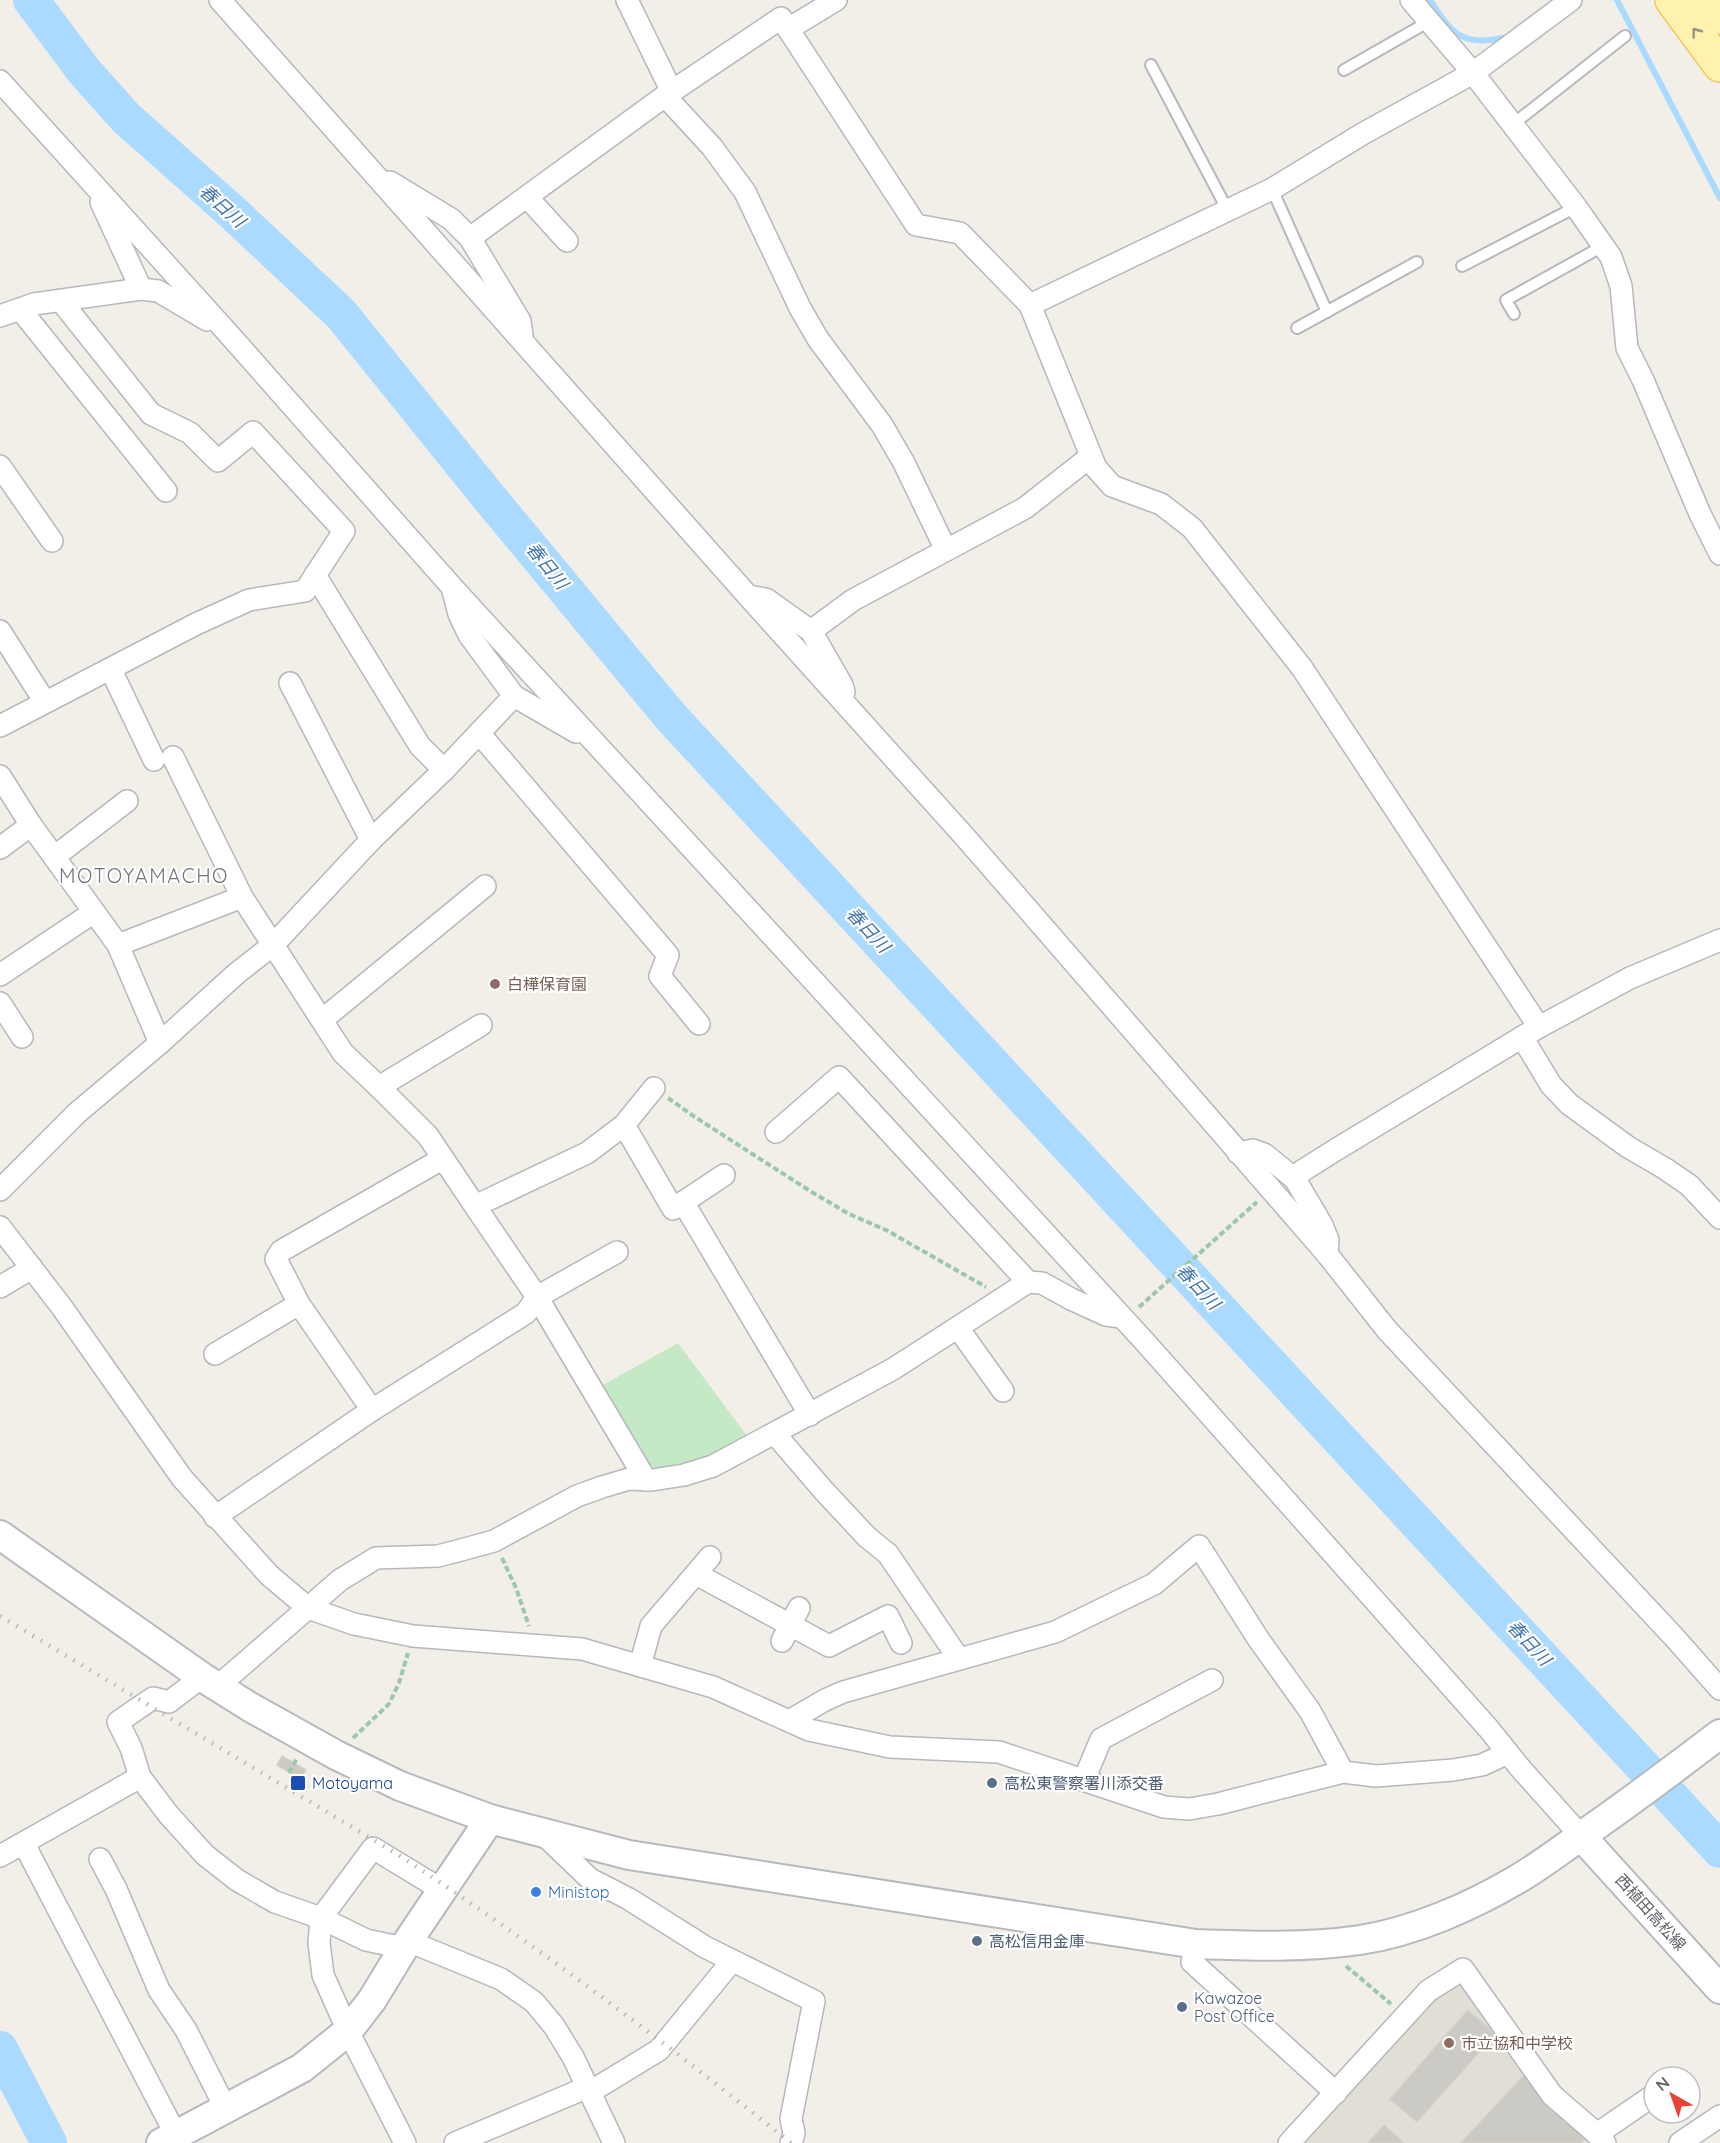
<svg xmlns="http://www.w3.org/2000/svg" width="1720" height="2143" viewBox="0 0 1720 2143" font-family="Quicksand,'Noto Sans JP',sans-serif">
<rect width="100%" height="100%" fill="#f1efe8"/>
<polygon fill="#e1ded6" points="1461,1975 1599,2143 1301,2143 1434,1993"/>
<polygon fill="#c5e8c5" points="678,1343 747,1436 716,1457 659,1470 651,1465 603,1385"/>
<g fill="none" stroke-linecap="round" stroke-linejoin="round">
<g stroke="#aadaff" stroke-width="6">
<path d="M1430 0C1451 33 1462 47 1503 38"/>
<polyline points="1617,0 1720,198"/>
</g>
<g stroke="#aadaff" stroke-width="36">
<polyline points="31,0 84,71 126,118 232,212 341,314 487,495 671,717 1720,1850"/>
<polyline points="0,2049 49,2143"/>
</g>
</g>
<g fill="#cccac5" stroke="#d6d1c6" stroke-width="1.5">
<polygon points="282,1756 306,1770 300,1779 277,1765"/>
<polygon points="1468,2010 1495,2034 1417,2122 1390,2099"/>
<polygon points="1524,2075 1590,2133 1581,2143 1461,2143"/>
<polygon points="1384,2125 1404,2143 1368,2143"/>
</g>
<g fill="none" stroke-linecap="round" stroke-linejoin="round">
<g stroke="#b5b8bc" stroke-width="14">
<g id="lane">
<polyline points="1151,65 1228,211"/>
<polyline points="1344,70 1428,22"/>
<polyline points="1512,125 1625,36"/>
<polyline points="1272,189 1327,312"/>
<polyline points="1462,266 1576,207"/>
<polyline points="1514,314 1506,300 1603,246"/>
<polyline points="1297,328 1417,262"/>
</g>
</g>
<g stroke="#b5b8bc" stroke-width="24">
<g id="street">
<polyline points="220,0 748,596 965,837 1327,1254 1387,1330 1674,1637 1720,1689"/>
<polyline points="627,0 672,92"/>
<polyline points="1411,0 1473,73 1576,207 1611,257 1621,286 1627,348 1643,380 1700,514 1720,554"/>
<polyline points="788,29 836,0"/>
<polyline points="0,81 226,331 452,587 1145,1342 1488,1728 1521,1769 1581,1836"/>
<polyline points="665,96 712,147 745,192 800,308 818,339 882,425 904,463 946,550"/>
<polyline points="390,182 451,219 470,238 520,321 522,335"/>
<polyline points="527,197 567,241"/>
<polyline points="101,202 141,289"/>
<polyline points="470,238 665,96 781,18 916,225 960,233 1030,305 1096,468 1112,486 1161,504 1192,528 1302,668 1539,1027"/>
<polyline points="1030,305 1272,189 1364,133 1473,73 1571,0"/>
<polyline points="20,309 166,491"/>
<polyline points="0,316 34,304 141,289 158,291 207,320"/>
<polyline points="0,466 52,541"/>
<polyline points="315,575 420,746 444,770"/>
<polyline points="754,597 766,599 811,631 842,685 844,692"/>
<polyline points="0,631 45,702"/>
<polyline points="811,631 853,600 1025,508 1090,457"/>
<polyline points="111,670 154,760"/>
<polyline points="290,683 371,840"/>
<polyline points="514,696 576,732"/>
<polyline points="0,726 196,624 249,600 305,591 344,531 253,432 218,461 190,433 151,414 61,301"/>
<polyline points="479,733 668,955 660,976 699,1024"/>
<polyline points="173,757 242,897 343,1053 379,1087 481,1025"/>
<polyline points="0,776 31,825 118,945 160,1043"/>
<polyline points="0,848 31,825"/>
<polyline points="54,857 127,801"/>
<polyline points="118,945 242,897"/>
<polyline points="0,975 94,912"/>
<polyline points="0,1003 22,1037"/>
<polyline points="322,1020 485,886"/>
<polyline points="1522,1037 1551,1085 1569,1104 1628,1147 1664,1168 1689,1185 1720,1218"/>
<polyline points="379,1087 428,1136 475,1206 587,1153 624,1125 654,1088"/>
<polyline points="624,1125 673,1209 724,1175"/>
<polyline points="776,1132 839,1077 1028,1282"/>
<polyline points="1238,1153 1253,1150 1264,1154 1295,1179 1322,1225 1328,1240 1327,1254"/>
<polyline points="1295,1179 1302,1171 1337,1149 1539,1027 1630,978 1720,940"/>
<polyline points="0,1190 77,1113 160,1043 237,973 273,945 371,840 444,770 514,696 469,635 459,614 453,591"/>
<polyline points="683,1202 810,1415"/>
<polyline points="475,1206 537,1297 646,1480"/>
<polyline points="0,1227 61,1306 182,1478 269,1575 308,1608 354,1624 413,1636 582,1649 713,1687 809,1730 890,1747 999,1752 1164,1807 1189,1809 1218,1804 1343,1772 1376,1776 1453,1770 1482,1765 1508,1753"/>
<polyline points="0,1287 32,1268"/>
<polyline points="958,1328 1003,1391"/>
<polyline points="215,1354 299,1304"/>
<polyline points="372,1410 299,1304 276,1259 281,1251 442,1159"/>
<polyline points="775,1434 824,1491 867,1537 888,1554 959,1659"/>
<polyline points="215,1517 372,1410 526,1313 537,1297 617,1252"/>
<polyline points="696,1574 829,1646 888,1616 901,1643"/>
<polyline points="782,1641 799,1608"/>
<polyline points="640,1666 651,1626 710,1557"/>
<polyline points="217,1687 340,1580 376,1558 438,1556 461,1550 494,1541 577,1496 602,1487 629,1479 652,1480 684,1475 713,1466 893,1369 1028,1282 1042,1283 1071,1299 1106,1315 1121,1317"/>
<polyline points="789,1721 825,1700 843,1692 1055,1632 1154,1584 1199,1546 1259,1640 1310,1711 1343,1772"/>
<polyline points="140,1777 131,1748 118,1722 153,1698 169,1702 202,1677"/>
<polyline points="1084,1780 1101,1739 1212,1680"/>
<polyline points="542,1833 590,1879 629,1899 705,1947 814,2001 791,2119 794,2133 791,2143"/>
<polyline points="24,1844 176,2135"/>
<polyline points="0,1856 140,1777 168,1814 205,1855 237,1880 275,1902 321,1918 366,1940 404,1948"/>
<polyline points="100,1859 116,1889 159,1990 186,2030 226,2109"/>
<polyline points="408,1941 501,1979 534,2002 554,2026 573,2057 614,2143"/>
<polyline points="1196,1944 1192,1962 1336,2093"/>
<polyline points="590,2092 659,2050 732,1961"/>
<polyline points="1597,2134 1654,2095"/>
<polyline points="405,2143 348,2031 323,1975 319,1943 321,1918 373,1848 442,1890"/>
<polyline points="455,2143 588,2087"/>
<polyline points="1289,2143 1428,1991 1463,1969 1552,2095 1597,2134 1605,2143"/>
<polyline points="1680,2143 1720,2116"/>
</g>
</g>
<g stroke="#b6babf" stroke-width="32">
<g id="secondary">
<path d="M0 1535 202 1677 250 1707 336 1755 400 1786 490 1819 629 1855 1196 1944C1250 1946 1305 1948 1360 1940 1413 1932 1470 1907 1516 1880 1539 1867 1559 1851 1581 1836 1628 1804 1674 1769 1720 1734"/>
<polyline points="1581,1836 1720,1989"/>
<polyline points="161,2143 302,2068 348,2031 372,2000 408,1941 490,1819"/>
</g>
</g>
<g stroke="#f2c960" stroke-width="36">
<g id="primary">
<polyline points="1672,0 1720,65"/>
<polyline points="1707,0 1720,17"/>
</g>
</g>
<g stroke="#9cc7a9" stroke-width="4" stroke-dasharray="6 3" stroke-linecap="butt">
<polyline points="668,1098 695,1117 810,1191 849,1214 886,1230 986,1287"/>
<polyline points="1139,1307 1257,1202"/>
<polyline points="502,1558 516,1588 529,1626"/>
<polyline points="353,1738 389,1704 399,1683 408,1653"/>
<polyline points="289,1773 297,1758"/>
<polyline points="1346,1966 1391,2004"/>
</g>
<use href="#lane" stroke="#fff" stroke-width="10"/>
<use href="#street" stroke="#fff" stroke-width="21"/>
<use href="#secondary" stroke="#fff" stroke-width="28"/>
<use href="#primary" stroke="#fff2af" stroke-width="33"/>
<path stroke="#b6b7b8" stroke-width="4.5" stroke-dasharray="1.5 8" stroke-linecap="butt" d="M0 1616 397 1854C534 1943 664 2042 791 2143"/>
</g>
<defs><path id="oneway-chevron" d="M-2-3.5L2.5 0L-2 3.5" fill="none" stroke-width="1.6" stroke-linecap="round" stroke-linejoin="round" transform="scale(1.5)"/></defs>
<use stroke="#979581" href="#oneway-chevron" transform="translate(1696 32) rotate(-127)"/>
<g fill="#8d6e63" stroke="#fff" stroke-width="2">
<circle cx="495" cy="984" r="6"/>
<circle cx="1449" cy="2043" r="6"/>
</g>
<rect fill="#1a4fb4" stroke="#fff" stroke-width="2" x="290" y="1775" width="16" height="16" rx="3"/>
<g fill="#5c6f8a" stroke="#fff" stroke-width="2">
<circle cx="992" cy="1783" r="6"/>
<circle cx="977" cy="1941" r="6"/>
<circle cx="1182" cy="2007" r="6"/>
</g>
<circle fill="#3f7fe0" stroke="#fff" stroke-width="2" cx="536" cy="1892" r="6"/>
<g text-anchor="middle" stroke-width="4.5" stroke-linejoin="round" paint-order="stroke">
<g font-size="16" fill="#785e54" stroke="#fff" text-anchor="start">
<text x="507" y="990">白樺保育園</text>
<text x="1461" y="2049">市立協和中学校</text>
</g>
<g font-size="16" fill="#164399" stroke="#fff" text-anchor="start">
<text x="312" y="1789">Motoyama</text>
</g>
<g font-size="16" fill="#4e5e75" stroke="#fff" text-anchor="start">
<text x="1004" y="1789">高松東警察署川添交番</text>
<text x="989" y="1947">高松信用金庫</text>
<text x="1194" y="2004">Kawazoe<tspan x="1194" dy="18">Post Office</tspan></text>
</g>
<g font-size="16" fill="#366cbe" stroke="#fff" text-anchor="start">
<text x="548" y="1898">Ministop</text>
</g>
<g font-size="16" fill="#5f6368" stroke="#fff">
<text transform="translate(1651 1912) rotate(48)" y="6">西植田高松線</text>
</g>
<g font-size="18" font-style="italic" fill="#4174aa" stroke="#fff">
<text transform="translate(222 206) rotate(42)" y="6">春日川</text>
<text transform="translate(547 566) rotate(51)" y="6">春日川</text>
<text transform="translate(868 930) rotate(47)" y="6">春日川</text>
<text transform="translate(1198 1287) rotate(47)" y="6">春日川</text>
<text transform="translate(1529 1643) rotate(47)" y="6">春日川</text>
</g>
<g font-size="20" letter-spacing="1.5" fill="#70757a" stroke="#fff">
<text x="144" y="883">MOTOYAMACHO</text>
</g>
</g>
<g transform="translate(1672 2095) rotate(320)"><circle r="28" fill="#ffffff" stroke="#bfc1c3" stroke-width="1.5"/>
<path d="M0-4.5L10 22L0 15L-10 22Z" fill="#ea4335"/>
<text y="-9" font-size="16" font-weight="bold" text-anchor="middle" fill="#5f6368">N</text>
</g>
</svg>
